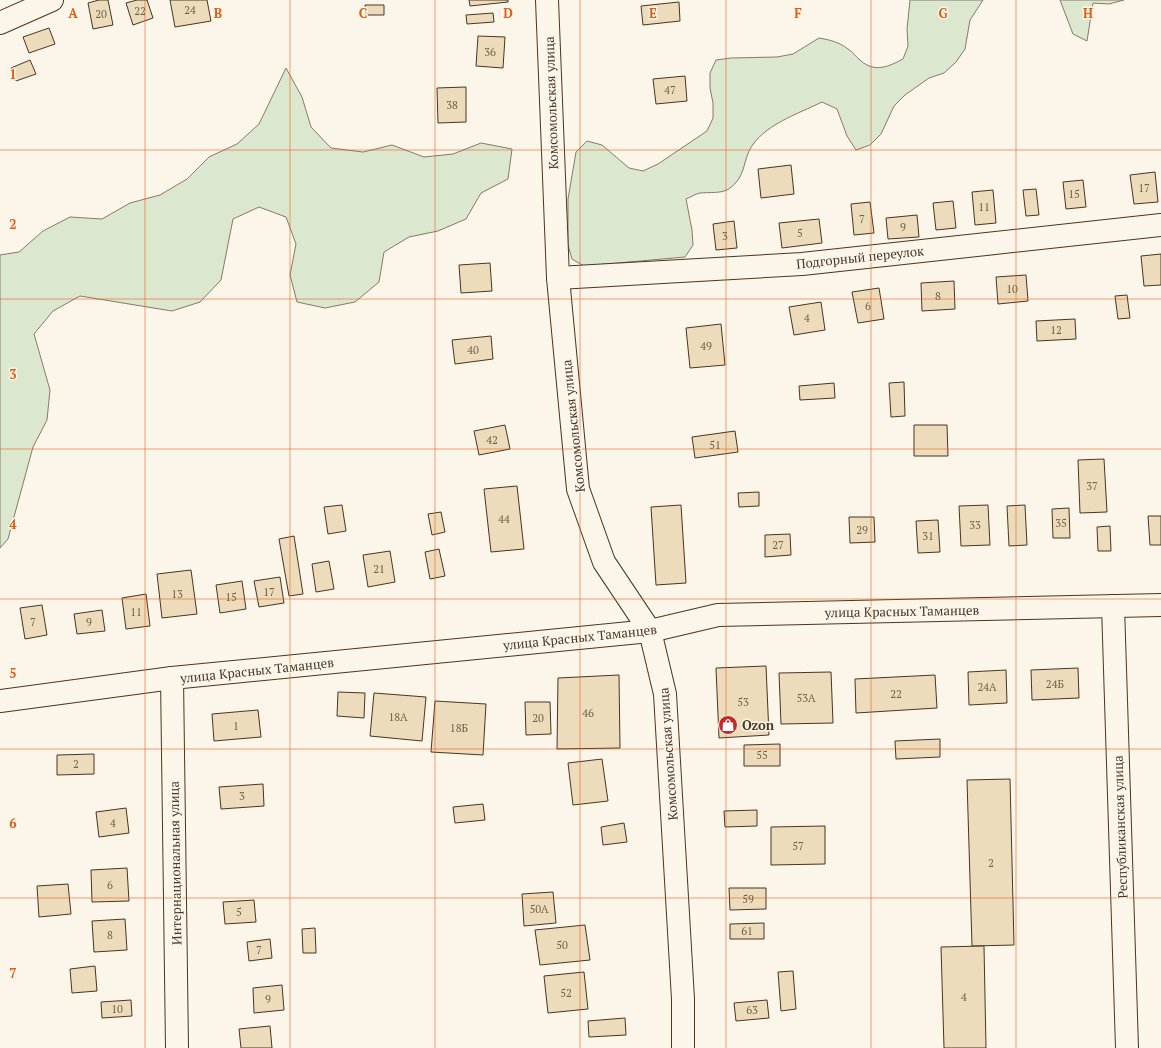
<svg xmlns="http://www.w3.org/2000/svg" width="1161" height="1048" viewBox="0 0 1161 1048" font-family="'PT Serif',serif">
<rect width="100%" height="100%" fill="#fbf6e9"/>
<g fill="#dce7d0" stroke="#887966">
<path d="M910 0H983L970 20 965 49 956 62 944 73 929 78 905 95 894 106 881 134 870 145 856 150 847 136 837 109 822 102C798 114 762 125 749 151 743 165 744 178 730 188 723 194 709 192 700 193 695 194 691 197 686 199L692 230 693 245 685 257 584 266 572 259 568 245V199L576 152 587 141 602 145 629 168 643 171 658 164 707 131 713 118V103L710 88V73L716 60 731 58 777 57 793 54 819 38C830 40 839 42 848 49 853 52 856 57 860 60 874 73 888 67 903 59L908 46 907 29Z"/>
<polygon points="1060,0 1124,0 1109,4 1093,3 1087,41 1073,34"/>
<polygon points="286,68 302,97 311,127 331,148 363,152 392,145 424,157 453,154 481,143 512,149 508,179 481,193 466,219 438,231 409,237 384,252 379,282 355,302 325,308 297,302 290,275 296,244 286,217 259,207 233,219 221,280 200,302 172,311 80,296 53,311 34,334 50,390 47,420 33,447 8,539 0,548 0,255 19,252 43,231 70,217 102,219 130,203 160,195 187,179 209,157 237,144 259,124"/>
</g>
<g fill="#ecdcbc" stroke="#4a3520">
<polygon points="99,0 108,0 113,25 93,29 88,3"/>
<polygon points="137,0 147,0 153,18 133,25 126,3"/>
<polygon points="170,0 207,0 211,21 175,27"/>
<polygon points="469,0 508,0 508,2 470,6"/>
<polygon points="679,2 680,21 643,25 641,6"/>
<polygon points="365,5 384,5 384,15 366,15"/>
<polygon points="493,13 494,22 467,24 466,15"/>
<polygon points="49,28 55,44 29,53 23,37"/>
<polygon points="478,36 505,37 503,68 476,66"/>
<polygon points="30,60 36,74 16,81 11,68"/>
<polygon points="685,76 687,101 656,104 653,79"/>
<polygon points="466,87 466,122 438,123 437,88"/>
<polygon points="791,165 794,194 761,198 758,169"/>
<polygon points="1155,172 1158,202 1134,204 1130,175"/>
<polygon points="1083,180 1086,207 1066,209 1063,182"/>
<polygon points="1036,189 1039,215 1026,216 1023,190"/>
<polygon points="993,190 996,223 975,225 972,192"/>
<polygon points="953,201 956,228 936,230 933,203"/>
<polygon points="870,202 874,233 854,235 851,204"/>
<polygon points="917,215 919,237 888,239 886,218"/>
<polygon points="819,219 822,243 782,248 779,223"/>
<polygon points="734,221 737,248 716,250 713,224"/>
<polygon points="1161,254 1161,285 1144,286 1141,256"/>
<polygon points="490,263 492,291 461,293 459,265"/>
<polygon points="1026,275 1028,301 998,304 996,277"/>
<polygon points="954,281 955,309 922,311 921,283"/>
<polygon points="879,288 884,319 858,323 852,292"/>
<polygon points="1127,295 1130,318 1118,319 1115,296"/>
<polygon points="821,302 825,330 794,335 789,307"/>
<polygon points="1075,319 1076,339 1037,341 1036,321"/>
<polygon points="721,324 725,365 690,368 686,328"/>
<polygon points="491,336 493,359 455,364 452,340"/>
<polygon points="904,382 905,416 891,417 889,383"/>
<polygon points="834,383 835,398 800,400 799,386"/>
<polygon points="505,425 510,449 479,455 474,431"/>
<polygon points="914,425 947,425 948,456 914,456"/>
<polygon points="735,431 738,452 695,458 692,437"/>
<polygon points="1104,459 1107,512 1080,513 1078,460"/>
<polygon points="517,486 524,549 491,552 484,489"/>
<polygon points="759,492 759,506 739,507 738,493"/>
<polygon points="342,505 346,531 328,534 324,507"/>
<polygon points="681,505 686,583 656,585 651,507"/>
<polygon points="988,505 990,545 961,546 959,506"/>
<polygon points="1025,505 1027,545 1009,546 1007,506"/>
<polygon points="1069,508 1070,538 1053,538 1052,509"/>
<polygon points="441,512 445,532 432,535 428,514"/>
<polygon points="1148,516 1161,516 1161,545 1150,545"/>
<polygon points="849,517 874,517 875,542 850,543"/>
<polygon points="938,520 940,552 918,553 916,521"/>
<polygon points="1110,526 1111,551 1098,551 1097,527"/>
<polygon points="790,534 791,555 765,557 765,535"/>
<polygon points="294,536 303,594 289,596 279,539"/>
<polygon points="439,549 445,576 430,579 425,552"/>
<polygon points="390,551 395,582 368,587 363,555"/>
<polygon points="329,561 334,589 316,592 312,564"/>
<polygon points="191,570 197,614 162,618 157,574"/>
<polygon points="280,577 284,603 259,607 254,581"/>
<polygon points="242,581 246,609 220,613 216,585"/>
<polygon points="146,594 150,626 126,629 122,598"/>
<polygon points="42,605 47,635 25,639 20,608"/>
<polygon points="102,610 105,631 77,634 74,614"/>
<polygon points="766,666 769,735 719,738 716,668"/>
<polygon points="1078,668 1079,698 1032,700 1031,670"/>
<polygon points="1006,670 1007,703 969,705 968,672"/>
<polygon points="831,672 833,723 781,724 779,673"/>
<polygon points="619,675 620,748 557,749 558,678"/>
<polygon points="935,675 937,708 856,713 855,679"/>
<polygon points="338,692 365,693 364,718 337,716"/>
<polygon points="374,693 426,697 422,741 370,736"/>
<polygon points="435,701 486,704 483,755 431,752"/>
<polygon points="525,702 550,702 551,734 526,735"/>
<polygon points="258,710 261,737 214,741 212,714"/>
<polygon points="940,739 940,757 896,759 895,741"/>
<polygon points="780,744 780,766 744,766 744,745"/>
<polygon points="94,754 94,774 57,775 57,755"/>
<polygon points="602,759 608,801 573,805 568,763"/>
<polygon points="1010,779 1014,945 972,946 967,780"/>
<polygon points="263,784 264,806 221,809 219,787"/>
<polygon points="483,804 485,820 455,823 453,807"/>
<polygon points="126,808 129,833 99,837 96,812"/>
<polygon points="757,810 757,826 725,827 724,811"/>
<polygon points="624,823 627,842 603,845 601,827"/>
<polygon points="825,826 825,864 771,865 771,827"/>
<polygon points="127,868 129,901 92,902 91,870"/>
<polygon points="68,884 71,914 39,917 37,886"/>
<polygon points="729,888 766,888 766,909 730,910"/>
<polygon points="553,892 556,923 524,926 522,894"/>
<polygon points="254,900 256,922 225,924 223,902"/>
<polygon points="125,919 127,950 94,952 92,921"/>
<polygon points="764,923 764,939 730,939 730,924"/>
<polygon points="585,925 590,960 540,965 535,930"/>
<polygon points="315,928 316,953 303,953 302,929"/>
<polygon points="270,939 272,958 249,961 247,942"/>
<polygon points="984,946 986,1048 944,1048 941,947"/>
<polygon points="95,966 97,991 72,993 70,969"/>
<polygon points="793,971 796,1009 781,1011 778,972"/>
<polygon points="584,972 588,1009 548,1013 544,976"/>
<polygon points="282,985 284,1010 254,1013 253,988"/>
<polygon points="131,1000 132,1016 102,1018 101,1002"/>
<polygon points="767,1000 769,1018 736,1021 734,1003"/>
<polygon points="625,1018 626,1035 589,1037 588,1021"/>
<polygon points="270,1026 272,1048 241,1048 239,1029"/>
</g>
<g fill="none" stroke-linecap="round" stroke-linejoin="round">
<g stroke="#4a3520" stroke-width="24">
<g id="minor">
<polyline points="547,0 558,278 578,489 604,562 650,631 665,694 683,999 683,1048"/>
<polyline points="0,23 52,0"/>
<polyline points="558,278 802,264 1161,225"/>
<polyline points="1113,606 1127,1048"/>
<polyline points="172,678 177,1048"/>
<polyline points="0,701 172,678 650,631 718,615 1161,605"/>
</g>
</g>
<use href="#minor" stroke="#fbf6e9" stroke-width="22"/>
</g>
<path fill="none" stroke="#e8590c" stroke-width="1" stroke-opacity="0.55" d="M145 0V1048M290 0V1048M435 0V1048M580 0V1048M726 0V1048M871 0V1048M1016 0V1048M0 150H1161M0 299H1161M0 449H1161M0 599H1161M0 749H1161M0 898H1161"/>
<defs>
<g id="shop-disc" transform="scale(1)"><circle r="9.5" fill="#c62828" stroke="#fbf6e9"/><path d="M-5-2.5h2.3a2.7 3.5 0 0 1 5.4 0H5L5.5 6h-11ZM-1.5-2.5h3a1.5 2.3 0 0 0-3 0Z" fill="#fff"/></g>
</defs>
<g fill-rule="evenodd">
<use href="#shop-disc" x="728" y="725"/>
</g>
<g text-anchor="middle" stroke-width="3" stroke-linejoin="round" paint-order="stroke">
<g font-size="11" fill="#725f47">
<text x="190" y="14">24</text>
<text x="140" y="15">22</text>
<text x="101" y="18">20</text>
<text x="490" y="56">36</text>
<text x="670" y="94">47</text>
<text x="452" y="109">38</text>
<text x="1144" y="192">17</text>
<text x="1074" y="198">15</text>
<text x="984" y="211">11</text>
<text x="862" y="223">7</text>
<text x="903" y="231">9</text>
<text x="800" y="237">5</text>
<text x="725" y="240">3</text>
<text x="1012" y="293">10</text>
<text x="938" y="300">8</text>
<text x="868" y="310">6</text>
<text x="807" y="322">4</text>
<text x="1056" y="334">12</text>
<text x="706" y="350">49</text>
<text x="473" y="354">40</text>
<text x="492" y="444">42</text>
<text x="715" y="449">51</text>
<text x="1092" y="490">37</text>
<text x="504" y="523">44</text>
<text x="1061" y="527">35</text>
<text x="975" y="529">33</text>
<text x="862" y="534">29</text>
<text x="928" y="540">31</text>
<text x="778" y="549">27</text>
<text x="379" y="573">21</text>
<text x="269" y="596">17</text>
<text x="177" y="598">13</text>
<text x="231" y="601">15</text>
<text x="136" y="616">11</text>
<text x="33" y="626">7</text>
<text x="89" y="626">9</text>
<text x="1055" y="688">24Б</text>
<text x="987" y="691">24А</text>
<text x="896" y="698">22</text>
<text x="806" y="702">53А</text>
<text x="743" y="706">53</text>
<text x="588" y="717">46</text>
<text x="398" y="721">18А</text>
<text x="538" y="722">20</text>
<text x="236" y="730">1</text>
<text x="459" y="732">18Б</text>
<text x="762" y="759">55</text>
<text x="76" y="768">2</text>
<text x="242" y="800">3</text>
<text x="113" y="827">4</text>
<text x="798" y="850">57</text>
<text x="991" y="867">2</text>
<text x="110" y="889">6</text>
<text x="748" y="903">59</text>
<text x="539" y="913">50А</text>
<text x="239" y="916">5</text>
<text x="747" y="935">61</text>
<text x="110" y="939">8</text>
<text x="562" y="949">50</text>
<text x="259" y="954">7</text>
<text x="566" y="997">52</text>
<text x="964" y="1001">4</text>
<text x="268" y="1003">9</text>
<text x="117" y="1013">10</text>
<text x="752" y="1014">63</text>
</g>
<g font-size="13" fill="#4a3520" stroke="#fbf6e9">
<text transform="translate(551 103) rotate(-92)" y="5">Комсомольская улица</text>
<text transform="translate(860 257) rotate(-6)" y="5">Подгорный переулок</text>
<text transform="translate(573 426) rotate(-96)" y="5">Комсомольская улица</text>
<text transform="translate(902 611) rotate(-1)" y="5">улица Красных Таманцев</text>
<text transform="translate(580 637) rotate(-6)" y="5">улица Красных Таманцев</text>
<text transform="translate(257 670) rotate(-6)" y="5">улица Красных Таманцев</text>
<text transform="translate(668 754) rotate(-94)" y="5">Комсомольская улица</text>
<text transform="translate(1120 827) rotate(-92)" y="5">Республиканская улица</text>
<text transform="translate(175 863) rotate(-91)" y="5">Интернациональная улица</text>
</g>
<g font-size="13" font-weight="bold" fill="#4a3520" stroke="#fbf6e9" text-anchor="start">
<text x="742" y="730">Ozon</text>
</g>
</g>
<g font-size="13" text-anchor="middle" font-weight="bold" fill="#e8590c" stroke="#fbf6e9" stroke-width="3" stroke-linejoin="round" paint-order="stroke">
<text x="73" y="18">A</text>
<text x="218" y="18">B</text>
<text x="363" y="18">C</text>
<text x="508" y="18">D</text>
<text x="653" y="18">E</text>
<text x="798" y="18">F</text>
<text x="943" y="18">G</text>
<text x="1088" y="18">H</text>
<text x="13" y="79">1</text>
<text x="13" y="229">2</text>
<text x="13" y="379">3</text>
<text x="13" y="529">4</text>
<text x="13" y="678">5</text>
<text x="13" y="828">6</text>
<text x="13" y="978">7</text>
</g>
</svg>
